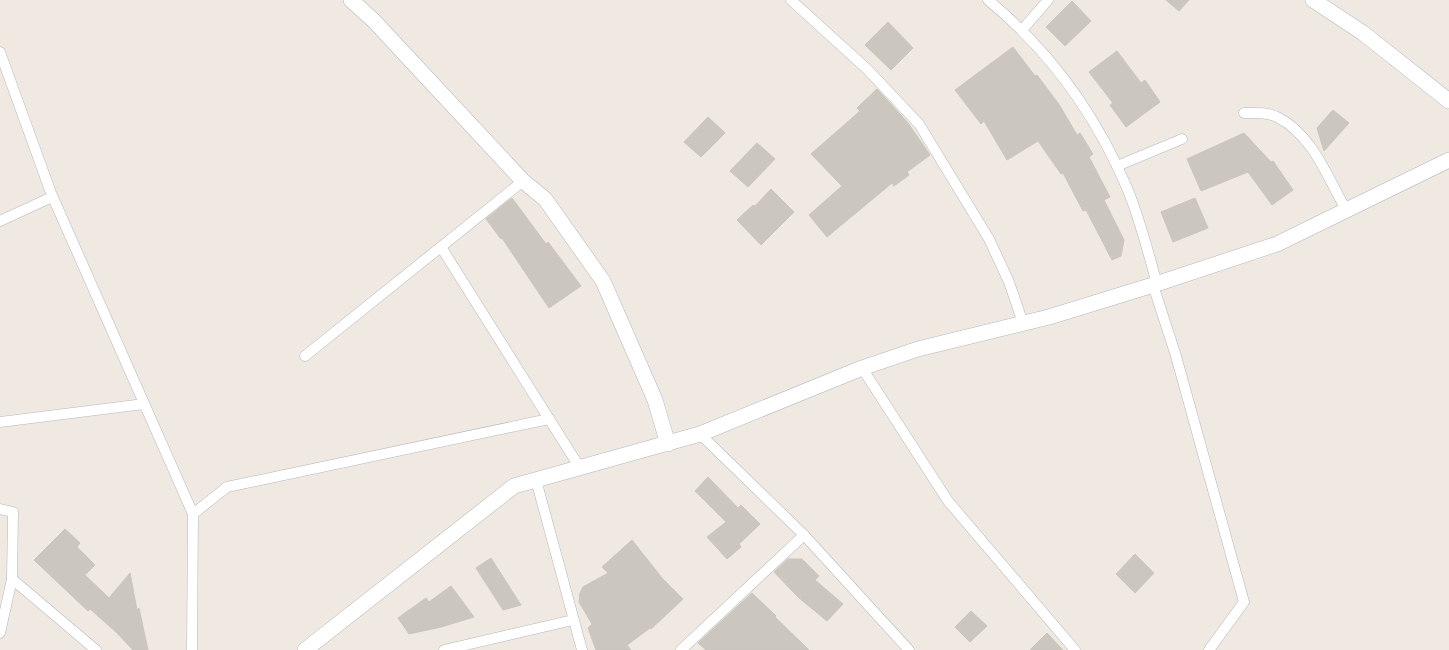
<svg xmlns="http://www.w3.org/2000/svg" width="1449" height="650" viewBox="0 0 1449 650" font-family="'Fira Sans',sans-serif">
<rect width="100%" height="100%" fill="#efe9e1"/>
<g fill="#cbc7bf" stroke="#cbc5ba">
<polygon points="1166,0 1189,0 1179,11"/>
<polygon points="1072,1 1091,21 1065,46 1046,27"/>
<polygon points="888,22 913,48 891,70 865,45"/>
<polygon points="1013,47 1035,76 1037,75 1060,106 1077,135 1080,133 1093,154 1089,157 1110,197 1104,200 1124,240 1121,256 1112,260 1086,210 1083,211 1063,173 1061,174 1038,141 1007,160 984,121 981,124 955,90"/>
<polygon points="1117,51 1141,83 1145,80 1160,102 1126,127 1110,105 1113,103 1089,72"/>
<polygon points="877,89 908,123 930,155 907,172 909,175 894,186 892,183 827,237 809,215 842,186 811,154 860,111 857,108"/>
<polygon points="1333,110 1349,123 1324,151 1317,128"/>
<polygon points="708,117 725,133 701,157 684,142"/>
<polygon points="1244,133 1271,162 1273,161 1293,190 1272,205 1248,172 1201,191 1187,159"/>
<polygon points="757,143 775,159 748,187 730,171"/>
<polygon points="771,189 794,212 761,245 737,220 753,205 755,206"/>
<polygon points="512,198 546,244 548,242 581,286 549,308 502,238 501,239 486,219"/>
<polygon points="1195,198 1208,228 1173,242 1161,212"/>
<polygon points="708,477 738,508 741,505 760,524 739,544 741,547 727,559 707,537 726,522 695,491"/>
<polygon points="65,529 80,543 77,547 95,565 85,575 109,598 130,573 137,610 139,608 148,650 133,650 116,632 90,609 88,611 34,560"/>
<polygon points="632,540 662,578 683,599 651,629 650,628 627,645 631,650 596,650 588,628 592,624 579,602 580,593 583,587 608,573 602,567"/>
<polygon points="1135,554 1154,573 1135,593 1116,574"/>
<polygon points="491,558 521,605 503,610 476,568"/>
<polygon points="788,559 802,559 819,576 815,580 843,604 827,621 798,597 774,572"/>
<polygon points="451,586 474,617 441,627 409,634 398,618 426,598 429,602"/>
<polygon points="752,593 776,616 775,617 809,650 706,650 698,643"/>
<polygon points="971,611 987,626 970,642 955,627"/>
<polygon points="1047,633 1063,650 1030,650"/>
</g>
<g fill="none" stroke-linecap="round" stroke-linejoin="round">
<g stroke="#b4b7c1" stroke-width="11">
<g id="street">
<polyline points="791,0 867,69 919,124 989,239 1009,282 1023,323"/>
<path d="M988 0C1050 51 1096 115 1127 188 1140 219 1148 252 1157 284"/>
<polyline points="1022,30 1048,0"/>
<polyline points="0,52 51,193 193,514 192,650"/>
<path d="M1244 113C1255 113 1267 112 1277 117 1312 134 1328 178 1346 210"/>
<polyline points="1117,166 1182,139"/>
<polyline points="0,221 52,197"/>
<polyline points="441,247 580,468"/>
<polyline points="1153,285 1176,356 1244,602 1209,650"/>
<polyline points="305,356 523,181"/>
<polyline points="862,368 948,501 1075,650"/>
<polyline points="0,422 144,404"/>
<polyline points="700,434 804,535 909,650"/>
<polyline points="536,480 582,650"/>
<polyline points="0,509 13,512 12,579 0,633"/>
<polyline points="193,514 227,487 549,419"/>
<polyline points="12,579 96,650"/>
<polyline points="444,650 573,620"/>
<polyline points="681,650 804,535"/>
</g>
</g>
<g stroke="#b4b7c1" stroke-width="16">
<g id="secondary">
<polyline points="351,0 374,21 523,181 545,199 603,281 655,400 668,444"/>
<polyline points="1313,0 1363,33 1449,101"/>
<polyline points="305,650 514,486 700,434 862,368 918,349 1049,317 1153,285 1277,244 1449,160"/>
</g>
</g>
<use href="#street" stroke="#fff" stroke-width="10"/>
<use href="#secondary" stroke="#fff" stroke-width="15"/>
</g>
</svg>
